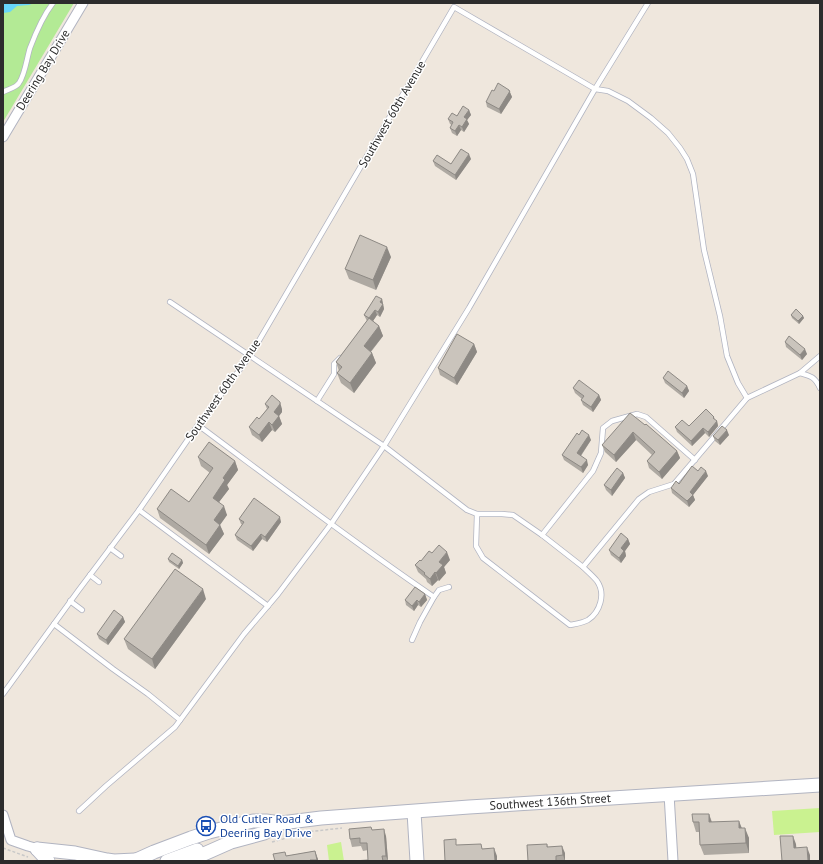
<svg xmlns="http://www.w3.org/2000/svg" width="823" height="864" viewBox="0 0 823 864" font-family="'PT Sans',sans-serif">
<rect width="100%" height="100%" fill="#efe7dd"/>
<polygon fill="#b3ea95" points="3,3 74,3 3,122"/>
<g fill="#caf290">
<polygon points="820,808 820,832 774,835 772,811"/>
<polygon points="341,842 344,861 329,861 327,845"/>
</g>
<polygon fill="#67d5fa" points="3,3 34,3 29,5 17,6 10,12 3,13"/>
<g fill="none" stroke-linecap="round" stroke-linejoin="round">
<g stroke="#b1b4c1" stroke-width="6">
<g id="lane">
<path d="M3 92C8 89 16 88 19 83 25 75 27 57 30 48 36 32 43 16 53 3"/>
<polyline points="170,302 384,446 467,510 477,514 502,514 513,515 542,535 583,567"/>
<path d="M800 373C811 376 815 377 820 388"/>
<polyline points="317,401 334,374 334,364 340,358"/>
<path d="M198 425C276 483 353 542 434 597L420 622 412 640"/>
<polyline points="139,510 268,606"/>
<path d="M477 514 476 546 483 558 570 625C575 624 583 623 588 620 600 612 606 594 597 581 593 576 587 571 583 567L639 499 649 492 674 484 709 443 747 398 800 373 820 356"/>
<polyline points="542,535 593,471 601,453 603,428 612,421 637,414 646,417 695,460"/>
<polyline points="110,548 121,556"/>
<polyline points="90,575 99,582"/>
<polyline points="434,597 439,590 449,587"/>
<polyline points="70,601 82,610"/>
<polyline points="54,624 113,669 148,694 180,720"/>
<polyline points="3,694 78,591 139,510 198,425 250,356 454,7 595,89 608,91 628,101 651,118 668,133 680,148 687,159 693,174 704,250 720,316 727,356 738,383 747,398"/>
<polyline points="79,811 106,786 175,727 244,634 278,594 331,524 384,446 469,308 595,89 648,3"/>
</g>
</g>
<g stroke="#b1b4c1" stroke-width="11">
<g id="street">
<polyline points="3,137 83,3"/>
<polyline points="669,794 673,861"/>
<polyline points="3,815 11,840 28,846 42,850"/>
</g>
</g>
<g stroke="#b1b4c1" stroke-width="15">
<g id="secondary">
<polyline points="414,812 417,861"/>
<polyline points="37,849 75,853 107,860 114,861 135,860"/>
<polyline points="37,849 48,861"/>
<path id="s1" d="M134 861 154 852 191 838 209 832 253 821H266L281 823 321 818 469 807 820 785"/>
<polyline points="167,861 197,850"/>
<polyline points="188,861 231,842 264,833 281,823"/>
</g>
</g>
<g stroke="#c8c8c8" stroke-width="1.5" stroke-dasharray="3 2" stroke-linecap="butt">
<polyline points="272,842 283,839 298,833 342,828"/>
<polyline points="3,848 28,857"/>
</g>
<use href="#lane" stroke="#fff" stroke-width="4.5"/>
<use href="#street" stroke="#fff" stroke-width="9"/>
<use href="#secondary" stroke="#fff" stroke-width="13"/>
</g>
<g fill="#aea9a2">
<polygon points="509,90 512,97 501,114 487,107 486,102 494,91"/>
<polygon points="469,110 471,115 467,120 469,124 464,132 461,130 457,136 452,133 450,128 452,125 450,124 448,119"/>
<polygon points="471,159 456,180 435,166 433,161 451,164"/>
<polygon points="391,257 376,290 349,279 345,269"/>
<polygon points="382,299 384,309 380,317 377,315 373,321 379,326 383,336 371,352 372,353 376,363 354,393 341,383 337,373 339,371 336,362 367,321 364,315"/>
<polygon points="791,315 803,316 804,318 799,324 792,318"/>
<polygon points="785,342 807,354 802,360 786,347"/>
<polygon points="474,344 477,352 457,385 440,375 438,368"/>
<polygon points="663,378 687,386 689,391 684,398 665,383"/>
<polygon points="573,388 599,395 601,400 593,412 583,405 581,400 582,399 575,393"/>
<polygon points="265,404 282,409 282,412 279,416 282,424 275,432 272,430 262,442 252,435 249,427 259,419 267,409"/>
<polygon points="714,417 715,420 717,421 718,426 709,437 705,433 692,446 677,432 675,427 689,426"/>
<polygon points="645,425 677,451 680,458 662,479 649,468 647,461 652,455 636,440 616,462 605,452 602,445"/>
<polygon points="579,435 591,440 581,456 588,465 583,473 564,460 562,455"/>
<polygon points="729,435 720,445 715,441 713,436"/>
<polygon points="198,457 235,461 238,470 227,485 229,489 219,502 227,515 220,525 224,534 209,554 160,518 157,509 189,502 210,473 201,466"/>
<polygon points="698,471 708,476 693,495 695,500 689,507 672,493 671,488"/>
<polygon points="623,473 625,478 612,496 606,490 604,485"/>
<polygon points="239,519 281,522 267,542 262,539 253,551 237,540 235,535 243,525 241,524"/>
<polygon points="628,539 630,544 625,551 626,556 621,563 611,555 609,550"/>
<polygon points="432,553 450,560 444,567 446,573 439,581 438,580 432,586 427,582 426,579 418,572 415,565"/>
<polygon points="168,559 182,560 183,563 179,569 169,562"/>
<polygon points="425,594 427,600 421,607 418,605 414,611 406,605 405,600"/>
<polygon points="206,599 155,669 128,649 124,639"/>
<polygon points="123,617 125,622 108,645 99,639 97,634"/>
<polygon points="709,814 712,822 742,828 749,838 749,853 704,855 700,845 699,832 696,832 693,822"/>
<polygon points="372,830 386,836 388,861 353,861 368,860 368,850 363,851 361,846 352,847 350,839"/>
<polygon points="547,844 548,847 565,853 565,861 528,861"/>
<polygon points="315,851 318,861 275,861 286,856"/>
</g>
<g fill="#8d8984">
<polygon points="509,90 512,97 501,114 499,109"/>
<polygon points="469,110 471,115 467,120 469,124 464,132 462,127 464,117"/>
<polygon points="459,125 461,130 457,136 455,131"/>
<polygon points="469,154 471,159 456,180 455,175"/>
<polygon points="387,247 391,257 376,290 373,280"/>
<polygon points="382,299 384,309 380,317 378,312 380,302"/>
<polygon points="375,310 377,315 371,324 369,318"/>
<polygon points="803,316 804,318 799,324 798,321"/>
<polygon points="379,326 383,336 367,356 364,346"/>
<polygon points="474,344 477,352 457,385 454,378"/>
<polygon points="805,349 807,354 802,360 800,355"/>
<polygon points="372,353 376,363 354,393 350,383"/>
<polygon points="687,386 689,391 684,398 682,393"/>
<polygon points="599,395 601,400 593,412 591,407"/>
<polygon points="280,402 282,409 282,412 279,416 282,424 275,432 272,425 274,412"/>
<polygon points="717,421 718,426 709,437 708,432"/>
<polygon points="269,422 272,430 262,442 259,435"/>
<polygon points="703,428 705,433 692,446 691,441"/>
<polygon points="727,430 729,435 720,445 718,440"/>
<polygon points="633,432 636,440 616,462 614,455"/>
<polygon points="589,435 591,440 579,458 577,453"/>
<polygon points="677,451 680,458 662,479 659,472"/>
<polygon points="587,460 588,465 583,473 581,467"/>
<polygon points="235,461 238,470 227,485 229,489 216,506 213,498 223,478"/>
<polygon points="706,471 708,476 693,495 695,500 689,507 687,501 690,492"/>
<polygon points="623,473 625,478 612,496 611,490"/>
<polygon points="224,506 227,515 217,529 214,520"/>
<polygon points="280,517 281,522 267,542 265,537"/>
<polygon points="220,525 224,534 209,554 206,545"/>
<polygon points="261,534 262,539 253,551 251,546"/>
<polygon points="628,539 630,544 625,551 626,556 621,563 619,558 621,548"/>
<polygon points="447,552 450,560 444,567 446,573 439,581 436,573 439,562"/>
<polygon points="182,560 183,563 179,569 178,566"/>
<polygon points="435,572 438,580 432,586 430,579"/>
<polygon points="203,589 206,599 155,669 152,659"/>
<polygon points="425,594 427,600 421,607 419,602"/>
<polygon points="417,600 418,605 414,611 412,606"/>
<polygon points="123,617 125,622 108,645 106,640"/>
<polygon points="709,814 712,824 709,822"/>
<polygon points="739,821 743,831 739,828"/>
<polygon points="745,828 749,838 749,853 746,843"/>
<polygon points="384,829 386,836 388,861 386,856"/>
<polygon points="793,836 796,844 797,855 794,848"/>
<polygon points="562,846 565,853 565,861 563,855"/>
<polygon points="807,847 810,855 810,861 808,861"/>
<polygon points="494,848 497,856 497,861 495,861"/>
<polygon points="315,851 318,859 318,861 317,861 317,860"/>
</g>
<g fill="#cac4bc" stroke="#8d8984">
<polygon points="498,83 509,90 509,91 510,91 499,109 486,102 492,90 494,91"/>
<polygon points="463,106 469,110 464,117 467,119 462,127 459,125 455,131 450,128 453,122 448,119 452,113 457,116"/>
<polygon points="461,149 469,154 455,175 433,161 437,155 451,164"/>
<polygon points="360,235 387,247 373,280 345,269"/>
<polygon points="376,296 382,299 380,302 383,304 378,312 375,310 369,318 364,315"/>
<polygon points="796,309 803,316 798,321 791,315"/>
<polygon points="369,318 379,326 364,346 372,353 350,383 337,373 342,367 336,362"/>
<polygon points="457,334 474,344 454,378 438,368"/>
<polygon points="789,336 805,349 800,355 785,342"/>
<polygon points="668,371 687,386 682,393 663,378"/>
<polygon points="579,380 599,395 591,407 581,400 584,396 573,388"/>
<polygon points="272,395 280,402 280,404 274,412 279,416 272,425 269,422 259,435 249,427 257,417 259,419 269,407 265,404"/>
<polygon points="706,409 714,417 713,418 717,421 708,432 703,428 691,441 675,427 682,420 689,426"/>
<polygon points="630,413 645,425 646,424 677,451 659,472 647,461 655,452 633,432 614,455 602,445"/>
<polygon points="722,426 727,430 718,440 713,436"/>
<polygon points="582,430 589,435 577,453 587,460 581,467 562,455 577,433 579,435"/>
<polygon points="209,442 235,461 223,478 225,480 213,498 224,506 214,520 220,525 206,545 157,509 171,489 189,502 213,468 198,457"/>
<polygon points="692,466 698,471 701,467 706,471 690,492 693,495 687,501 671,488 676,481 679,484"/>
<polygon points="617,468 623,473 611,490 604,485"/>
<polygon points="254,498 280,517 265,537 261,534 251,546 235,535 244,522 239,519"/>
<polygon points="621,533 628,539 621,548 624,551 619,558 609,550"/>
<polygon points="439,545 447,552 439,562 443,565 436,573 435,572 430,579 424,574 425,573 415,565 420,560 421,561 429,551 432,553"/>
<polygon points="172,553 182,560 178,566 168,559"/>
<polygon points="175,569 203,589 152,659 124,639"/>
<polygon points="415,587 425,594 419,602 417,600 412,606 405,600"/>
<polygon points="114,610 123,617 106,640 97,634"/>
<polygon points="692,814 709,814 709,822 739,821 739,828 745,828 746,843 700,845 699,822 693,822"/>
<polygon points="371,827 372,830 384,829 386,856 382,856 383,861 353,861 368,860 367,843 360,843 360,838 350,839 349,829"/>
<polygon points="780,836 793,836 794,848 807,847 808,861 782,861"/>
<polygon points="456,839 456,845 481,844 482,849 494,848 495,861 445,861 444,840"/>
<polygon points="547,844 547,847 562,846 563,855 556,856 556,861 528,861 527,845"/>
<polygon points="315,851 317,860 310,860 310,861 275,861 273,854 285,852 286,856"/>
</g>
<defs>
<g id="bus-ring" transform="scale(1)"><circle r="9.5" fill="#fff" stroke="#1a4fb4" stroke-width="1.5"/><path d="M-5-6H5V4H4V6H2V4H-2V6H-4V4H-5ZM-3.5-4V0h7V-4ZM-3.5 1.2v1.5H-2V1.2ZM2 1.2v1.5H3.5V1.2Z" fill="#1a4fb4"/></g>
</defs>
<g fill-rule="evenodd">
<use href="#bus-ring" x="206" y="826"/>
</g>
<g text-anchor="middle" stroke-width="3" stroke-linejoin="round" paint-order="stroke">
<g font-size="12" fill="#2c2c2c" stroke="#fff">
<text transform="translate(43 70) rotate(-59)" y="4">Deering Bay Drive</text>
<text transform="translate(392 114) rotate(-60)" y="4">Southwest 60th Avenue</text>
<text transform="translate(223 390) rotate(-55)" y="4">Southwest 60th Avenue</text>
<text dy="4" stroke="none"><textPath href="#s1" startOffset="424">Southwest 136th Street</textPath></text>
</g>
<g font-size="12" fill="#164399" stroke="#fff" text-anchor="start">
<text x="220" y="823">Old Cutler Road &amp;<tspan x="220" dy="14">Deering Bay Drive</tspan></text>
</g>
</g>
<rect width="823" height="864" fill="none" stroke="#2c2c2c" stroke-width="8"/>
</svg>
